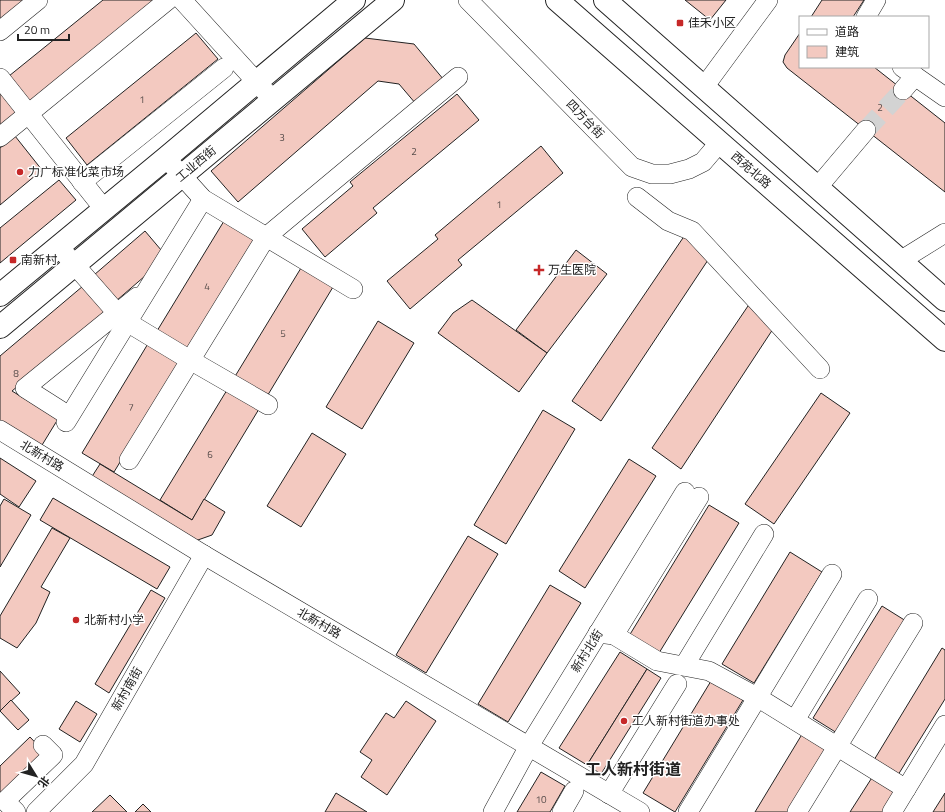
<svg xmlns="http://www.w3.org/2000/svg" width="945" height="812" viewBox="0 0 945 812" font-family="'Titillium Web','Noto Sans SC',sans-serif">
<rect width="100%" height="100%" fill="#fff"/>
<g fill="#f3c9c0" stroke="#222">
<polygon points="0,0 25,0 0,20"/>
<polygon points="103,0 158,0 30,103 9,76"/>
<polygon points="685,0 726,0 710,20"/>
<polygon points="822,0 864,0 853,17 811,17"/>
<polygon points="196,33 218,59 87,165 66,138"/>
<polygon points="800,33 800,67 874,67 945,123 945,192 787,68 783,62 785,55"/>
<polygon points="365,38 414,44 444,80 416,104 399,84 378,81 238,202 211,171"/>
<polygon points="0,90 18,112 0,128"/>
<polygon points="457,94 479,120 373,208 377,213 325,257 302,229 353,186 350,182"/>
<polygon points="15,136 42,170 0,205 0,148"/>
<polygon points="541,146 563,173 458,260 462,265 410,309 387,281 438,239 435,235"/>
<polygon points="59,180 76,200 0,263 0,228"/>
<polygon points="224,221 256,240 189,350 157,331"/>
<polygon points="145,231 167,257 116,301 94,275"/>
<polygon points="687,232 710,257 601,421 572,401"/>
<polygon points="576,250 607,274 547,353 516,330"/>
<polygon points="301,268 333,287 266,398 234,378"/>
<polygon points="83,286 105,313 12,391 58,419 39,450 0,426 0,356"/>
<polygon points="472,300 547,353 519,392 438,333 453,313"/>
<polygon points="750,303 773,329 681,469 652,448"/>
<polygon points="378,321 414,343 362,429 326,407"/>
<polygon points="149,342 181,362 114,472 82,453"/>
<polygon points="227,390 259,409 192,520 160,500"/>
<polygon points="821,393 850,413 774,524 745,504"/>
<polygon points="543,410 575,429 506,544 474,525"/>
<polygon points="312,433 346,454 301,527 267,506"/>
<polygon points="0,458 36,481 19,507 0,494"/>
<polygon points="629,459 656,476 585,588 559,571"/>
<polygon points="100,464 192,520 204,499 225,512 212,535 195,541 91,478"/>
<polygon points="53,498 170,567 157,589 40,520"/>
<polygon points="4,499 31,515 0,567 0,506"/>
<polygon points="709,505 739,523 659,653 629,636"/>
<polygon points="52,528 70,538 41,587 50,592 36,623 17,648 0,638 0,616"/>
<polygon points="468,536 498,554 426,673 396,655"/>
<polygon points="790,552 822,572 754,683 722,664"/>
<polygon points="550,585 581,603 508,722 478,704"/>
<polygon points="151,590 165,598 109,693 95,684"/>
<polygon points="882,606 906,621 837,733 813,718"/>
<polygon points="942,648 945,650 945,699 898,775 874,760"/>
<polygon points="620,652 647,669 587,765 559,748"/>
<polygon points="647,669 661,678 601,774 587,765"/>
<polygon points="0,671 20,693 0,711"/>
<polygon points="711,681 743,700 675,812 643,793"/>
<polygon points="11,700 29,720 18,730 0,711"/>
<polygon points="76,701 97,714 80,742 59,729"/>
<polygon points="406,701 436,721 387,795 361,777 372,760 360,752 386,713 394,718"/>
<polygon points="804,731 828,746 788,812 755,812"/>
<polygon points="30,737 47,755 0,801 0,766"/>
<polygon points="541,772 565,786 550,812 517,812"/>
<polygon points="873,776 897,791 884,812 850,812"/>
<polygon points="336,793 367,812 325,812"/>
<polygon points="945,793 945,812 933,812"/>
<polygon points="110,795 127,812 92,812"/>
<polygon points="143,804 151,812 135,812"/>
</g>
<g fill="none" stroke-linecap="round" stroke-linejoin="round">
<polyline stroke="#d3d3d3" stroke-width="19" stroke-dasharray="19 10" stroke-linecap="butt" points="866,130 903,90"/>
<g stroke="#222" stroke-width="20">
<g id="minor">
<polyline points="182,0 273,100"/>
<polyline points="468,0 632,167 652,174 670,174 689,169 703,162 720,142"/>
<polyline points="866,17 876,0"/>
<polyline points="0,31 38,0"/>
<polyline points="902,67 945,97"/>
<polyline points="0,78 104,209"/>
<polyline points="704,87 768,0"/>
<polyline points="903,90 915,76"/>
<polyline points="0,137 168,0"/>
<polyline points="166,158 203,199 353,289"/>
<polyline points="82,182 224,68"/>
<polyline points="817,188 866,130"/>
<polyline points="637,197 668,221 692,231 820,369"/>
<polyline points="59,247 117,313"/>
<polyline points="900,261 945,233"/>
<polyline points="127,322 190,360 268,405"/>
<polyline points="69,416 25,388 137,297"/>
<polyline points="66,422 203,199"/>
<polyline points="0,430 204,555 640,812"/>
<polyline points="129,460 266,237 458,77"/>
<polyline points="598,633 614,635 657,661 709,671 757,697 906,789"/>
<polyline points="614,635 699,497"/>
<polyline points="684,666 764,534"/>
<polyline points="795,720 868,599"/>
<polyline points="609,794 677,684"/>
<polyline points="16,812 5,801 53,755 43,745"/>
<polyline points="36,812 84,764 204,555"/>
<polyline points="493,812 529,746 685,492"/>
<polyline points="562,812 574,791"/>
<polyline points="688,812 832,574"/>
<polyline points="797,812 913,623"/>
<polyline points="892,812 945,725"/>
</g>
</g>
<g stroke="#222" stroke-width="24">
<g id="major">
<polyline points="557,0 945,340"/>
<polyline points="605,0 945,300"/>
<polyline points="0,295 166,158 354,0"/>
<polyline points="0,327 393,0"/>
</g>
</g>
<use href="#minor" stroke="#fff" stroke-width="19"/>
<use href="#major" stroke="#fff" stroke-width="22"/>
</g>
<g fill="#c62828" stroke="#fff" stroke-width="1.5">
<rect x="676" y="19" width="8" height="8" rx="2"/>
<circle cx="20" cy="172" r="4"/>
<rect x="9" y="256" width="8" height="8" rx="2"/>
<path d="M537 264h4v4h4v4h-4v4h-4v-4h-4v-4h4z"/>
<circle cx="76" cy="620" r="4"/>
<circle cx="624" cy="721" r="4"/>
</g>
<g text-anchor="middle" stroke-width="3" stroke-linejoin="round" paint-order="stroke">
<g font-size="10" fill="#564c4a">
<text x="142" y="103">1</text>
<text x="880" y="111">2</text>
<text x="282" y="141">3</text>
<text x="414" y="155">2</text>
<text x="499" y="208">1</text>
<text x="207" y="290">4</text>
<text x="283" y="337">5</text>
<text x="16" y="377">8</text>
<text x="131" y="411">7</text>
<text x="210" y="458">6</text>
<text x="541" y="803">10</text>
</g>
<g font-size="12" fill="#222" stroke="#fff" text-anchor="start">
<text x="688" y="27">佳禾小区</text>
<text x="28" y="176">力广标准化菜市场</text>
<text x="21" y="264">南新村</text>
<text x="548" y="274">万生医院</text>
<text x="84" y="624">北新村小学</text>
<text x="632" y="725">工人新村街道办事处</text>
</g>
<g font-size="12" fill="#222" stroke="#fff">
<text transform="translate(585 119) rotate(46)" y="4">四方台街</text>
<text transform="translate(196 164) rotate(-40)" y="4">工业西街</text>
<text transform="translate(751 170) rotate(41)" y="4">西苑北路</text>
<text transform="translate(42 456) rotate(31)" y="4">北新村路</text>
<text transform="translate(319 623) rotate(30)" y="4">北新村路</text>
<text transform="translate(587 651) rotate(-58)" y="4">新村北街</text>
<text transform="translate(127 689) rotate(-60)" y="4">新村南街</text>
</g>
<g font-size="16" font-weight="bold" fill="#222" stroke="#fff">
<text x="633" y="775">工人新村街道</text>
</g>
</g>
<rect x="799" y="16" width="130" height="52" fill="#ffffff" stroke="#a7a7a7"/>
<rect x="807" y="29" width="20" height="6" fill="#ffffff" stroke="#a7a7a7"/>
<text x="835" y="36" font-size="12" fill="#222222">道路</text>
<rect x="807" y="46" width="20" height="12" fill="#f3c9c0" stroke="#a7a7a7"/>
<text x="835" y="56" font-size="12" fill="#222222">建筑</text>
<g transform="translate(36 776) rotate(127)" stroke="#ffffff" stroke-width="3" paint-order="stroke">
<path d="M0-3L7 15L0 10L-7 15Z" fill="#222222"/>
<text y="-6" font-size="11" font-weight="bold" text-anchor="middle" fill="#222222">北</text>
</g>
<path d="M18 34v6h51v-6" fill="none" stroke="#222222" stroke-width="2"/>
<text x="24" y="34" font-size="12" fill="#222222" stroke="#ffffff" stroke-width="3" paint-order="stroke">20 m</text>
</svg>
